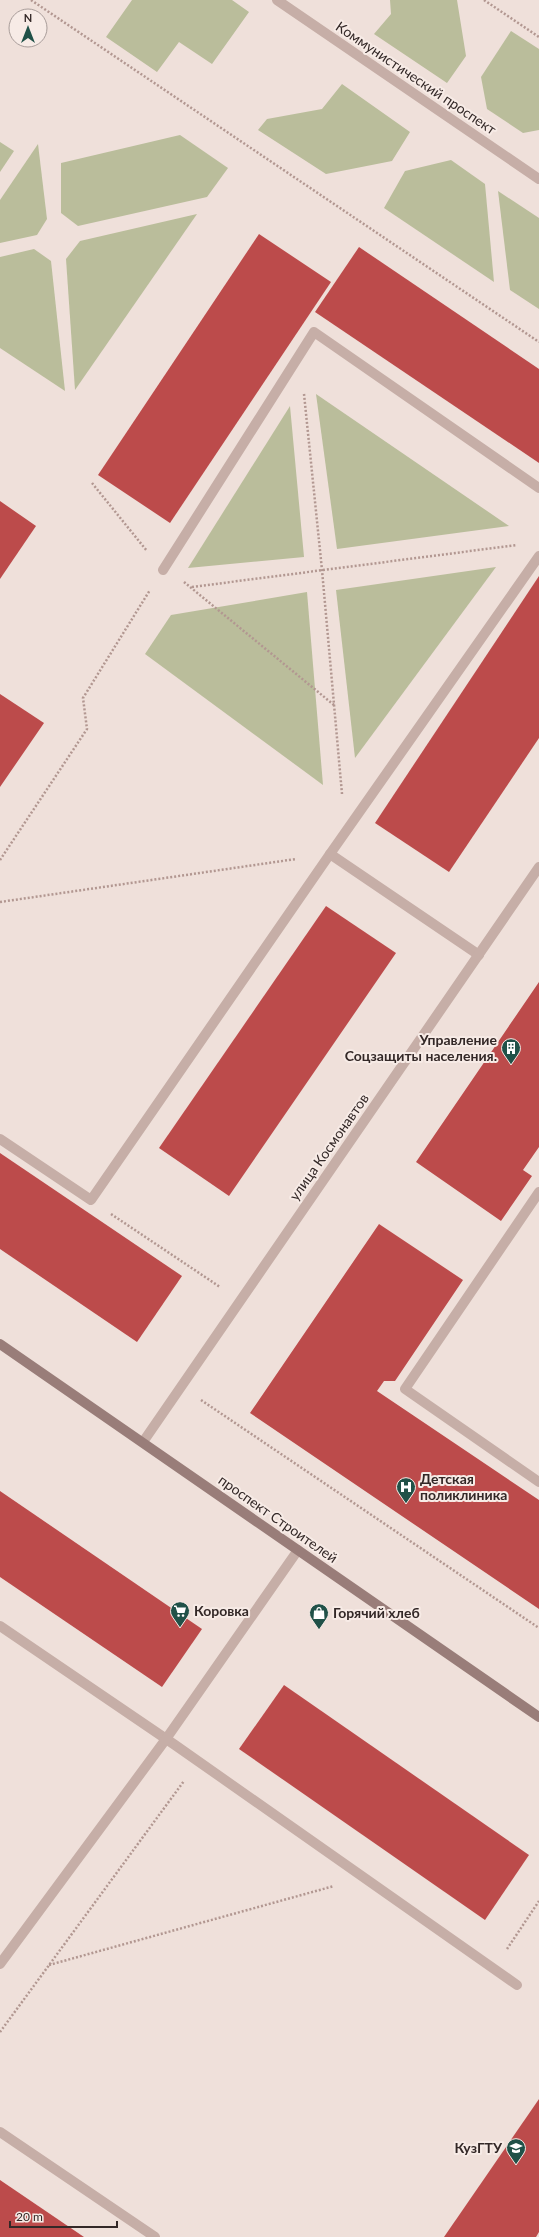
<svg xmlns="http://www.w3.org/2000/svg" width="539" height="2237" viewBox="0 0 539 2237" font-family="Lato,sans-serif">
<rect width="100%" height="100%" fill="#efe0da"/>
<g fill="#babd9b">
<polygon points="132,0 232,0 249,12 212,64 179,42 157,72 106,37"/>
<polygon points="390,0 457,0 466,56 447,83 374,34 391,14"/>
<polygon points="511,31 539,49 539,130 523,133 487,109 481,77"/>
<polygon points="342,84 410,132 392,161 326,174 258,130 267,119 322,109"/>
<polygon points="180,135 228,168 207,197 78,226 61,213 61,163"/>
<polygon points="0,142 14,151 0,172"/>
<polygon points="38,144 47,219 37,235 0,243 0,200"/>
<polygon points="451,160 485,184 494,282 384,208 405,171"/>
<polygon points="498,191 539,218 539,309 510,290"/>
<polygon points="197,214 75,390 66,259 80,241"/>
<polygon points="34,249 51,261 65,391 0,348 0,257"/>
<polygon points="316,394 509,526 337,549"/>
<polygon points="290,406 304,557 188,568"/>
<polygon points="496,567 355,758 336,590"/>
<polygon points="307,592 323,785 145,654 171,615"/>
</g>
<g fill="#bc4b4b">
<polygon points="259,234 331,282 170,523 98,475"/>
<polygon points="359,247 539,369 539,463 315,312"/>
<polygon points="0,501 36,526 0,579"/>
<polygon points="539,576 539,738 449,872 375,823"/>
<polygon points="0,694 44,723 0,787"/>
<polygon points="326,906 396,953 229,1196 159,1148"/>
<polygon points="539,982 539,1147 523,1170 532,1176 501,1221 416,1162"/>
<polygon points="0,1153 182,1276 137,1342 0,1249"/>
<polygon points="379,1224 463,1280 395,1381 384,1381 377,1391 539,1500 539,1609 250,1413"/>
<polygon points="0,1491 202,1629 162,1687 0,1577"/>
<polygon points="284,1685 529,1855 485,1920 239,1749"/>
<polygon points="539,2099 539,2232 536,2237 444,2237"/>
<polygon points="0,2180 84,2237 0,2237"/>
</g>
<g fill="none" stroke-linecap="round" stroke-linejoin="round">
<g stroke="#b29791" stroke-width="2.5" stroke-dasharray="2 2" stroke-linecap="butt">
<polyline points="31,0 539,342"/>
<polyline points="484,0 539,37"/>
<polyline points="304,394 322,570 342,794"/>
<polyline points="92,483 147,551"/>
<polyline points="184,582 334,705"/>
<polyline points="192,587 517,545"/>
<polyline points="0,860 87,729 83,698 150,590"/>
<polyline points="0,902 296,859"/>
<polyline points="111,1214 220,1287"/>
<polyline points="201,1400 539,1628"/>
<polyline points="507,1949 539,1901"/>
<polyline points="49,1965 334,1886"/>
<polyline points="0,2032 184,1781"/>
</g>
<g stroke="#c6aea7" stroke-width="10">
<polyline points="163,570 314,332 539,488"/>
<polyline points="330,854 539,556"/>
<polyline points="0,1139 91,1200 330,854 479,955"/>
<polyline points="539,1192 405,1389 539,1482"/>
<polyline points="0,1626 175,1745 517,1985"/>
<polyline points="0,1964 166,1739 298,1550"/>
<polyline points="0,2132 155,2237"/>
</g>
<polyline stroke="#c6aea7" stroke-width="10" points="277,0 539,179"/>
<polyline stroke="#c6aea7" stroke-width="10" points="143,1442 539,867"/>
<polyline stroke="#997d79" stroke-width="10" points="0,1344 539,1717"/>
</g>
<defs>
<g id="building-pin" transform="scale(1)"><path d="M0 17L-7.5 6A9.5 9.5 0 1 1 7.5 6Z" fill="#205148" stroke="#f7ebe6"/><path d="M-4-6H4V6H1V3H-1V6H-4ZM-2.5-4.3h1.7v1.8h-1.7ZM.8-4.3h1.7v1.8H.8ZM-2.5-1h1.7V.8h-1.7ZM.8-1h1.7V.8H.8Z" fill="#fff"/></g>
<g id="hospital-pin" transform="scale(1)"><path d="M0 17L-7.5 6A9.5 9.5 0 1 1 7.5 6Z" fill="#205148" stroke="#f7ebe6"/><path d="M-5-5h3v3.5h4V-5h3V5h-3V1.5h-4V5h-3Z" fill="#fff"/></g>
<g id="supermarket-pin" transform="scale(1)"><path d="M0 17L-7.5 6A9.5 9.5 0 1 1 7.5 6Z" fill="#205148" stroke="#f7ebe6"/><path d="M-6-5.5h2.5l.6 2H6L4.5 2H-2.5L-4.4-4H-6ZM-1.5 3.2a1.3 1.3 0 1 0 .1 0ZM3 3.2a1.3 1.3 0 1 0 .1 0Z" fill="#fff"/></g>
<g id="shop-pin" transform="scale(1)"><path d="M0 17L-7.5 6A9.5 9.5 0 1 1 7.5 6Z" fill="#205148" stroke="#f7ebe6"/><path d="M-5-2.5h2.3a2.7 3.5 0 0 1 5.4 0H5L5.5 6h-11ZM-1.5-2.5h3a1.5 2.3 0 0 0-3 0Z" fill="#fff"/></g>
<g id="university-pin" transform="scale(1)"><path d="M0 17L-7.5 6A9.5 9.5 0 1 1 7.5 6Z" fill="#205148" stroke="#f7ebe6"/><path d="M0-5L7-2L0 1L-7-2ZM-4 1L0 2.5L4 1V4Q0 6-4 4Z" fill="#fff"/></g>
</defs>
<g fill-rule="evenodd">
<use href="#building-pin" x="511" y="1048"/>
<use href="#hospital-pin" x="406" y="1487"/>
<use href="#supermarket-pin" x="180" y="1611"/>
<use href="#shop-pin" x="319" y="1613"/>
<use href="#university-pin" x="516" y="2148"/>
</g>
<g text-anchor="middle" stroke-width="4" stroke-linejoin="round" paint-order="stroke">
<g font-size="14" fill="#332827" stroke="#f7ebe6">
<text transform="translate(416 78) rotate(34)" y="5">Коммунистический проспект</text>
<text transform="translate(329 1147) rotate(-55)" y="5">улица Космонавтов</text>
<text transform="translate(278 1519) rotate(35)" y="5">проспект Строителей</text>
</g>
<g font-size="14" font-weight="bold" fill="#332827" stroke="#f7ebe6" text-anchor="start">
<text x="497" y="1045" text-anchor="end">Управление<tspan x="497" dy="16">Соцзащиты населения.</tspan></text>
<text x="420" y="1484">Детская<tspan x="420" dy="16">поликлиника</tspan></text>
<text x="194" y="1616">Коровка</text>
<text x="333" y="1618">Горячий хлеб</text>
<text x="502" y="2153" text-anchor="end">КузГТУ</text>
</g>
</g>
<g transform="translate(28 28)"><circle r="19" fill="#f7ebe6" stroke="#a99d9a"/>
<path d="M0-3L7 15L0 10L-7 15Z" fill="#205148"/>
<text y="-6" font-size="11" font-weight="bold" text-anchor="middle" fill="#332827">N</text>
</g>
<path d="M10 2221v6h107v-6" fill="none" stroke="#332827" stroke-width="2"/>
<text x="16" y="2221" font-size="12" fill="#332827" stroke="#f7ebe6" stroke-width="3" paint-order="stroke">20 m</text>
</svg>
